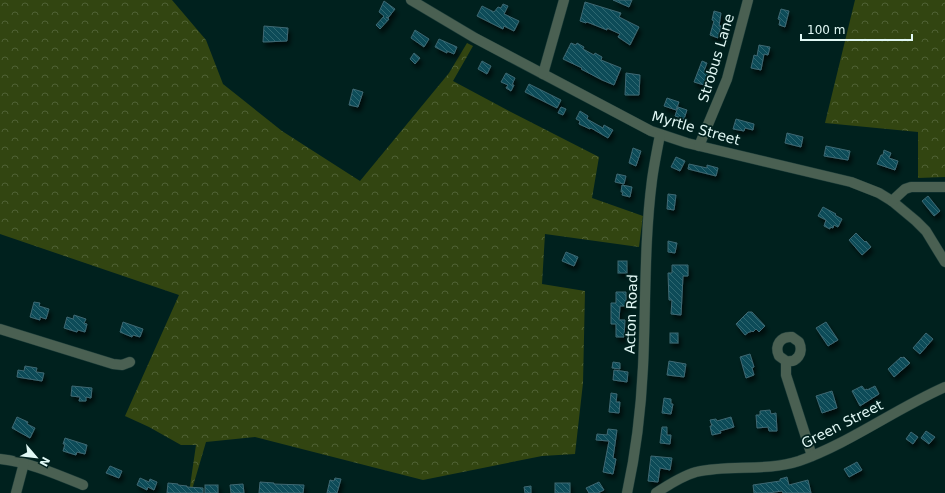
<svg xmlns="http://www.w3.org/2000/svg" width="945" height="493" viewBox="0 0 945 493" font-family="'DejaVu Sans',sans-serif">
<defs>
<pattern id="forest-crowns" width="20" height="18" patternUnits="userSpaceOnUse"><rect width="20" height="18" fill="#324511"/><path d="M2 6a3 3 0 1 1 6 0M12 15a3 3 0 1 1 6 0" fill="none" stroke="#4f6134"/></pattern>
<pattern id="building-back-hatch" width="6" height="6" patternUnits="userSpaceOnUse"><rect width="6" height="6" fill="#0c4c58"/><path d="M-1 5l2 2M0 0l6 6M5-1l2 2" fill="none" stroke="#2f6771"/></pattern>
<filter id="shadow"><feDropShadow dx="2.5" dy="4.5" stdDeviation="2" flood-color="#0009"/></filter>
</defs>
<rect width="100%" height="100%" fill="#00211e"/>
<g fill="url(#forest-crowns)">
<polygon points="0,0 172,0 206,40 223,84 282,131 360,181 449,73 467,43 473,46 453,81 509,111 599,157 592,198 643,216 639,247 545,234 542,284 585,291 583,383 575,454 542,456 423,480 255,437 206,442 191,493 189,493 196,445 181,445 149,427 125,416 179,295 0,234"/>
<polygon points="855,0 945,0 945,177 918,178 918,132 825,123"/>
</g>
<g fill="url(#building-back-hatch)" stroke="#3f6873" filter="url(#shadow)">
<polygon points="613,0 632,0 629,7"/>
<polygon points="384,1 395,9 388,18 386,17 389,19 380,29 376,25 384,16 379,12"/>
<polygon points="585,2 621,13 619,17 639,27 630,45 618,37 620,34 607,28 607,30 587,22 586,23 580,21"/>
<polygon points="503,4 508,6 504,14 519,21 514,31 504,26 503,29 477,16 482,6 494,12 498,7 501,8"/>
<polygon points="781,9 789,11 785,27 779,25 780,20 778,19"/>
<polygon points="714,11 721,13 719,26 721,26 718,38 710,35 714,21 712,20"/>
<polygon points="264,26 288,28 287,41 263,42"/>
<polygon points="415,30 429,39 424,47 411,38"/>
<polygon points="439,39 457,47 454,54 447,51 447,53 435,47"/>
<polygon points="571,43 576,45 577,43 584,47 583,49 594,55 595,53 602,57 601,60 621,68 614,85 602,80 581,69 582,68 563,59"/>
<polygon points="759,45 770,47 768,55 764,54 761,70 751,68 754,55 757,56"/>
<polygon points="414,53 420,58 415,64 410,59"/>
<polygon points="482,61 491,66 487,74 478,69"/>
<polygon points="702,61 707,63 704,71 708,73 704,85 694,82"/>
<polygon points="506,73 515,78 512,85 514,85 511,91 506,88 508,85 501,82"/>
<polygon points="626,73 640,75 639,95 625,95"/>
<polygon points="529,84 561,100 557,108 525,92"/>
<polygon points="353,89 363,92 358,107 349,105"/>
<polygon points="667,98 679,102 676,110 664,106"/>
<polygon points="561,107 566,109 563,115 558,113"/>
<polygon points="678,107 687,110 684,119 675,116"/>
<polygon points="580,111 588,116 587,119 603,128 604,125 613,130 608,138 591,128 590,129 579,124 580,121 576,119"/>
<polygon points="736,119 754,124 753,130 745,128 744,131 733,129"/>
<polygon points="787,133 803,137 801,147 785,143"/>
<polygon points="826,146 850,151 848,160 824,156"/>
<polygon points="633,148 641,151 636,166 629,163"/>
<polygon points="884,150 891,153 889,158 898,161 895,170 877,164 881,155 883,155"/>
<polygon points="676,157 685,161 680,171 671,167"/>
<polygon points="689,164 707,168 707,165 718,168 716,176 688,169"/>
<polygon points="617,174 626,176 624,184 615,182"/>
<polygon points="622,185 632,187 630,197 622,195 623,192 621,192"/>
<polygon points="668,194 676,195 674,210 667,209"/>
<polygon points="928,196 940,211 934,216 922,201"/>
<polygon points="823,207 836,214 835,215 842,219 838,227 834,225 833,228 830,227 830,229 824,226 826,220 818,216"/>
<polygon points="856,233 865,242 866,241 871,247 862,255 849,240"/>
<polygon points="668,241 677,243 675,253 668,252"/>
<polygon points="566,252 578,257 574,266 562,261"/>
<rect x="618" y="261" width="9" height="12"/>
<polygon points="672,265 688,265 688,276 683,276 681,315 671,314 672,300 669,300 668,273 672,273"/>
<polygon points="616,292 626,292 626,306 620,306 619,320 625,320 624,337 616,337 616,324 611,324 611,303 616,303"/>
<polygon points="34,302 40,303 39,306 49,309 46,319 40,317 40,320 30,317"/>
<polygon points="748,312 752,312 765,326 759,332 756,329 753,332 752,331 750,332 749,332 745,335 736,324"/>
<polygon points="74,315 86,319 84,323 87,324 85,332 78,330 77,332 64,328 67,317 73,319"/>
<polygon points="123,322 143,329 140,337 133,335 132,337 120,332"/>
<polygon points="826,322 838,340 828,346 816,328"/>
<rect x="670" y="333" width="8" height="10"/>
<polygon points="926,333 933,339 920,354 913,348"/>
<polygon points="750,354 754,367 752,368 754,375 746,378 740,357"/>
<polygon points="901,357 902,358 904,357 910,363 894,377 888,369"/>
<polygon points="669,361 686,364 684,377 667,375"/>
<polygon points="613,362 620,363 620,369 612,368"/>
<polygon points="25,366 37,368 36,372 44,373 42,381 17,377 18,370 24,371"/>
<polygon points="614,370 628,372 627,382 613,380"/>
<polygon points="72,386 92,388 91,398 86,397 86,401 79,401 80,397 71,396"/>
<polygon points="862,386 865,390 867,389 867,390 875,386 879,394 860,406 852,391"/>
<polygon points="832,391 837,408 822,413 816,396"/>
<polygon points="611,393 617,394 616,402 620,402 619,413 609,412"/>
<polygon points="664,398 671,399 671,404 673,404 671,414 662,413"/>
<polygon points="770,410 771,414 776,413 777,431 769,431 768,427 757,428 756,415 760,415 760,411"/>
<polygon points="17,417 28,422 27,424 35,428 30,438 12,428"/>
<polygon points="731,417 734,427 720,431 721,433 712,435 710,426 712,426 710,420 716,419 717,421"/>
<polygon points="662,427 667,427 667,435 671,435 670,444 660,443"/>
<polygon points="608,429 617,430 613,458 616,459 613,474 603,472 609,441 596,440 597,434 607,435"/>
<polygon points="926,431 935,437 929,444 921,438"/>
<polygon points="911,432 918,437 913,444 906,439"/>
<polygon points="65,438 87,445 85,454 77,452 76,455 63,451 65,444 63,444"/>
<polygon points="651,456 672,458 670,470 660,468 658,482 648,481"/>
<polygon points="857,462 862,470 849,477 844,469"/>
<polygon points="110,466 122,471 119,478 106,473"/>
<polygon points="787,477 789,485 808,480 811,493 783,493 782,491 768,493 754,493 753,485 780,481 780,479"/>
<polygon points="140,478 149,482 150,479 157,482 154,490 148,487 147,490 137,485"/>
<polygon points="335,478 341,479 337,493 327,493 330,480 334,481"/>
<polygon points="260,482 274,483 274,484 304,485 303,493 259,493"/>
<polygon points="599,482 604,490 598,493 589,493 586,488"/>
<polygon points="168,483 178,484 178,485 187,486 187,487 203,488 203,493 167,493"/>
<rect x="555" y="483" width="15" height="10"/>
<polygon points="243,484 244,493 231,493 230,485"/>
<rect x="205" y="485" width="13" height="8"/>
<polygon points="531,486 531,493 525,493 524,487"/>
</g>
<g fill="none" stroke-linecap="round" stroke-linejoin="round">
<g stroke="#1b3b38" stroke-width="11">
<g id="minor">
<polyline points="411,0 475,38 651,131 687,143 851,182 879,193 892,201 916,221 926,231 945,262"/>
<polyline points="543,74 564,0"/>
<polyline points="699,146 727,79 748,0"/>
<polyline points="892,201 905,189 911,187 945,187"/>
<polyline points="0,329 113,364 122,365 130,362"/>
<path d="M786 361 779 356C774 345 781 336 792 337L799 342C804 353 797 363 786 361V375L812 456"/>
<path d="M0 459C29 462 56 474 83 485"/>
<polyline points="16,493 24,463"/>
<path d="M627 493C636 452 641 409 643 367 646 305 644 242 652 180 654 165 657 150 660 135"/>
<path d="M656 493C668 485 682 476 696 472 730 464 764 472 799 461 850 443 895 409 945 387"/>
</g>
</g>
<use href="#minor" stroke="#4a6052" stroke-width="10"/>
</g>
<g text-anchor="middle" stroke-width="3.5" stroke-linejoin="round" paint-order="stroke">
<g font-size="14" fill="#e1f8f5" stroke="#00211e">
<text transform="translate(716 58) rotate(-73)" y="5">Strobus Lane</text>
<text transform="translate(696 128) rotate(16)" y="5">Myrtle Street</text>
<text transform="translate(631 314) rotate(-88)" y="5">Acton Road</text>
<text transform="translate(842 424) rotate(-27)" y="5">Green Street</text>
</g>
</g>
<g transform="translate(36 457) rotate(118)" stroke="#00211e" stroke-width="3" paint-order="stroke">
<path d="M0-3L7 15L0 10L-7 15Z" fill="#e1f8f5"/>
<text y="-6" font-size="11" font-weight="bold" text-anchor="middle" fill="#e1f8f5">N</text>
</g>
<path d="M801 34v6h111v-6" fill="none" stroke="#e1f8f5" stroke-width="2"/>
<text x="807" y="34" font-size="12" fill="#e1f8f5" stroke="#00211e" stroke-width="3" paint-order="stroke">100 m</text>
</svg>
